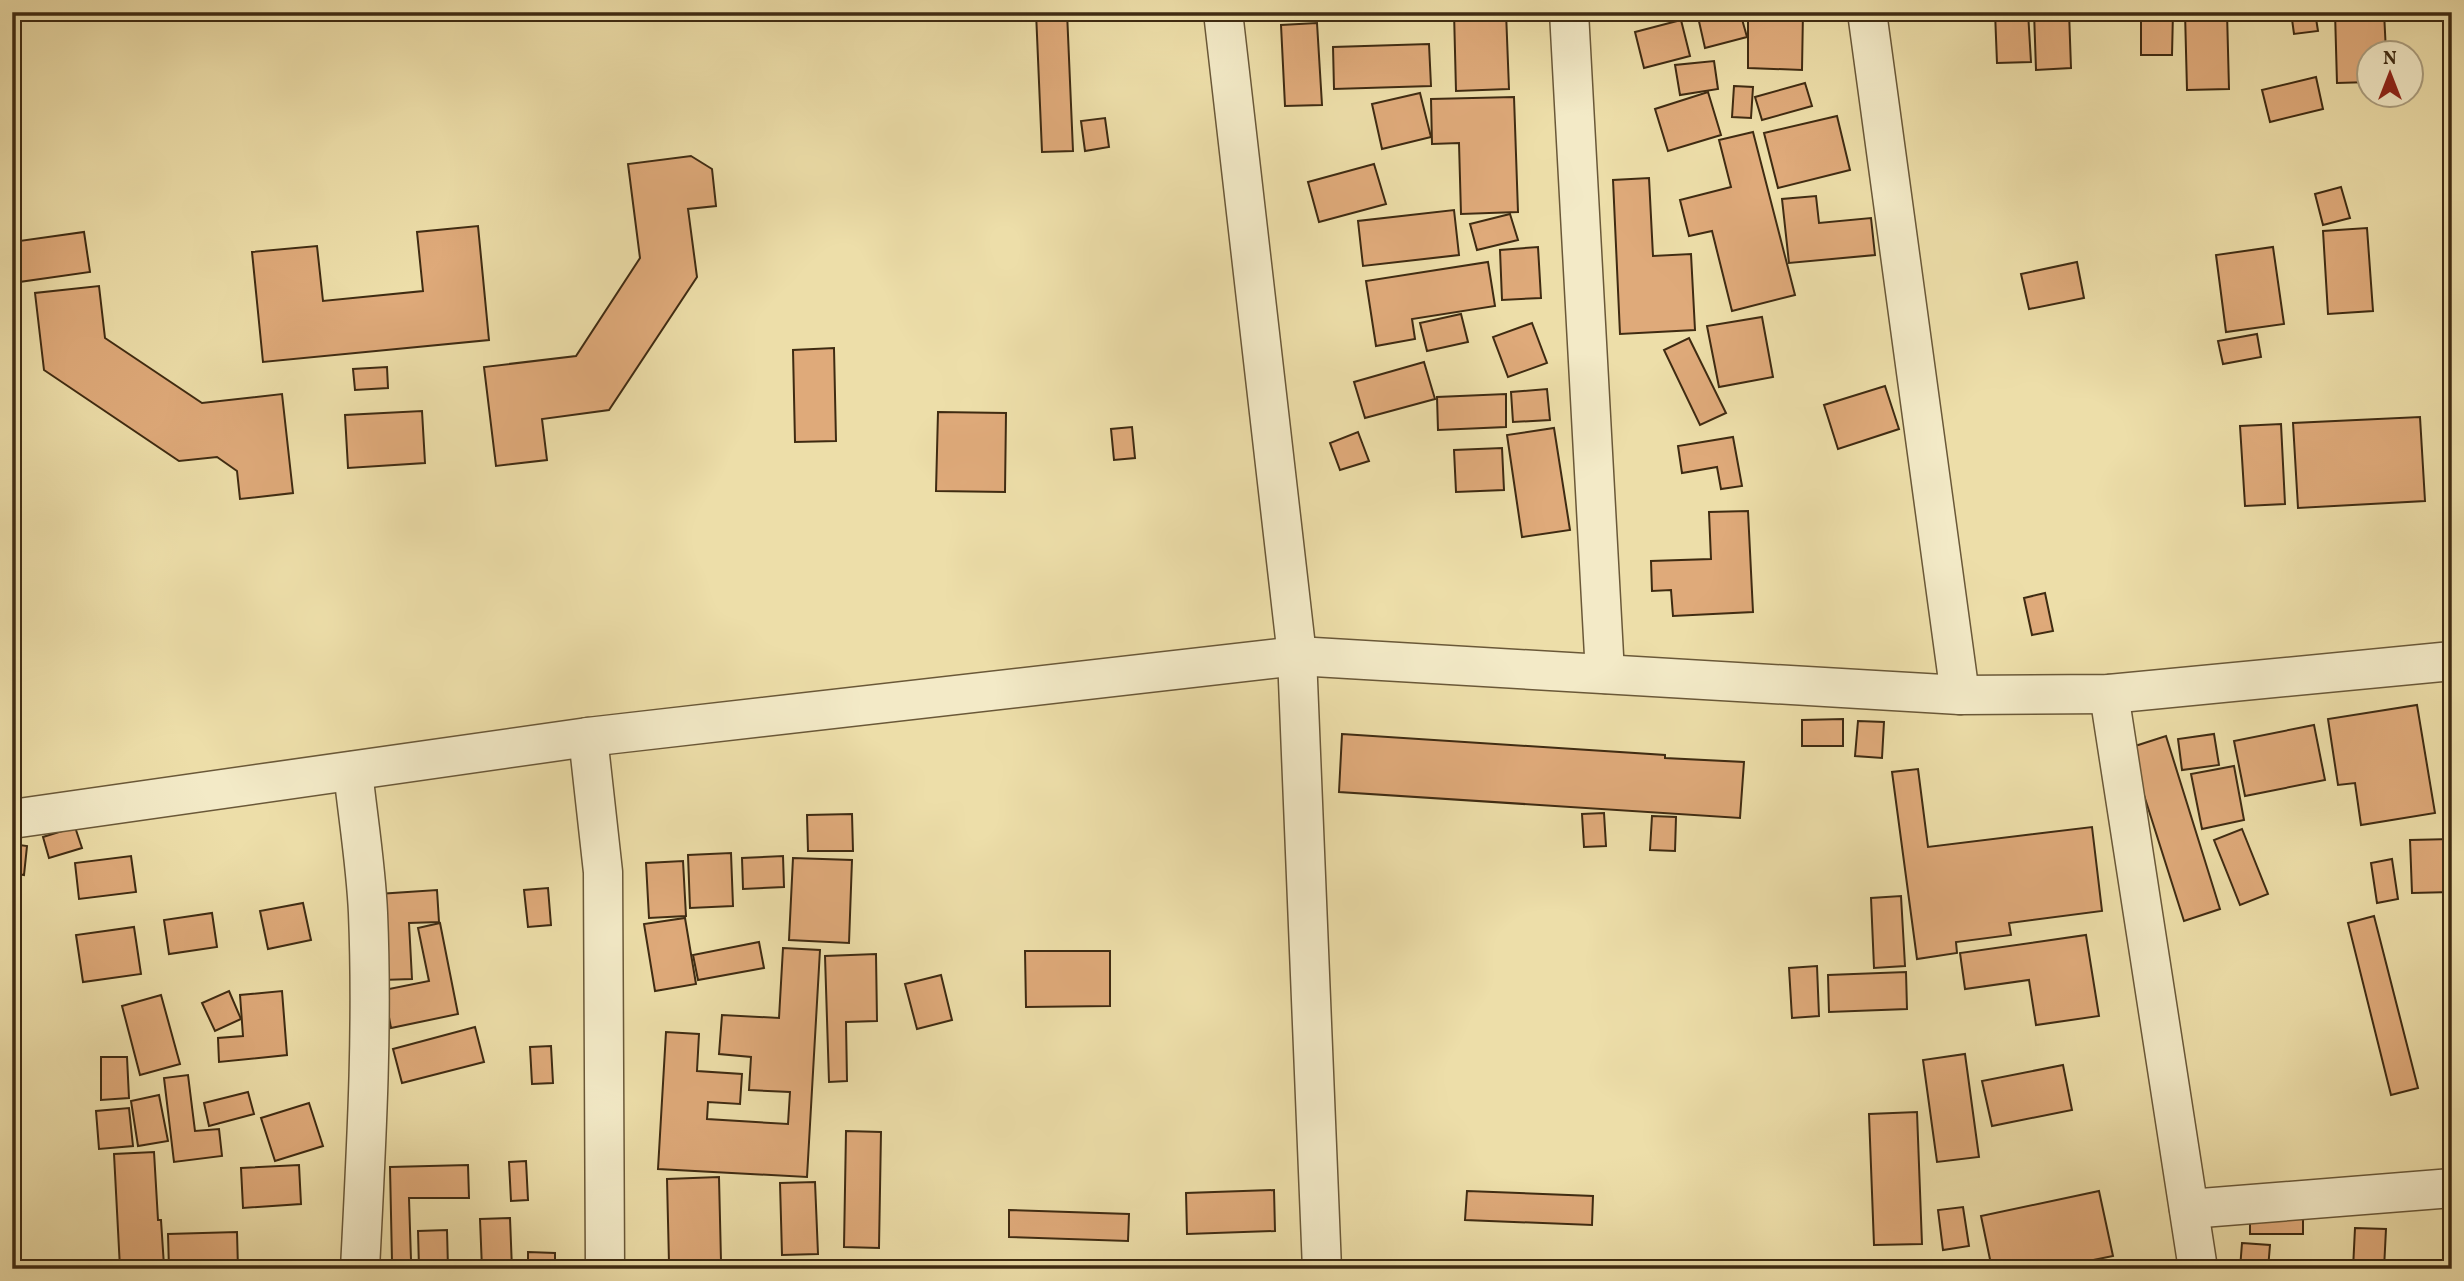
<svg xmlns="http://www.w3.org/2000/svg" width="2464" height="1281" viewBox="0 0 2464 1281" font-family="Vollkorn,serif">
<rect width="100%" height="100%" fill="#eddea9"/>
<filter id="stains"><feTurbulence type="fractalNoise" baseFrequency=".00286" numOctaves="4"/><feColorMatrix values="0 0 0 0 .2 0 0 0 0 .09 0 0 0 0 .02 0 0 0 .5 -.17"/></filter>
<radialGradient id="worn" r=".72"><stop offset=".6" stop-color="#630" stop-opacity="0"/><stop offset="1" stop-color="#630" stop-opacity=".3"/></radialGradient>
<g fill="#dfaa7a" stroke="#3f2b12" stroke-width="2">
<polygon points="1036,12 1067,12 1073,151 1042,152"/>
<polygon points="1275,12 1321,12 1321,18 1276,20"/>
<polygon points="1454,12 1506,12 1509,89 1456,91"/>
<polygon points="1715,12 1740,12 1747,37 1705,48 1698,17"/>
<polygon points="1748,12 1803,12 1802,70 1748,68"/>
<rect x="1949" y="12" width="33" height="8"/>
<polygon points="1995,12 2028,12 2031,62 1997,63"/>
<polygon points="2034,12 2069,12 2071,68 2036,70"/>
<polygon points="2141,12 2173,12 2172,55 2141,55"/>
<polygon points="2185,12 2227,12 2229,89 2187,90"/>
<polygon points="2291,12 2315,12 2318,31 2294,34"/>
<polygon points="2335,12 2384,12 2386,52 2370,52 2370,82 2337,83"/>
<polygon points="1681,20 1690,56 1644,68 1635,32"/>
<polygon points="1317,23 1322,105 1285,106 1281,25"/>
<polygon points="1429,44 1431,86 1334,89 1333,47"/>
<polygon points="1714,61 1718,89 1680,95 1675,65"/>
<polygon points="2316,77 2323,109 2270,122 2262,90"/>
<polygon points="1805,83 1812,106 1762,120 1755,97"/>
<polygon points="1734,86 1753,87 1751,118 1732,117"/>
<polygon points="1708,92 1721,135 1668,151 1655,109"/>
<polygon points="1420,93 1431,137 1382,149 1372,104"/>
<polygon points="1514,97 1518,212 1461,214 1459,143 1432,144 1431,99"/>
<polygon points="1837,116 1850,170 1778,188 1764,133"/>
<polygon points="1105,118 1109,147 1085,151 1081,121"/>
<polygon points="1753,132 1795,295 1732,311 1712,231 1689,236 1680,200 1731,187 1719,140"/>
<polygon points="691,156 712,169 716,206 688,209 697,277 609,410 542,419 547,460 496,466 484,367 576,356 640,258 628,164"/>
<polygon points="1374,164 1386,204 1319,222 1308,182"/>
<polygon points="1649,178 1653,256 1691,254 1695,330 1620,334 1613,180"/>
<polygon points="2341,187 2350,218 2323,225 2315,194"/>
<polygon points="1816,196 1819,223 1871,218 1875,255 1789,263 1782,199"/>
<polygon points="1454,210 1459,255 1363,266 1358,221"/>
<polygon points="1510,214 1518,240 1477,250 1470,224"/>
<polygon points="478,226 489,340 263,362 252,252 317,246 323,301 423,291 417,232"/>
<polygon points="2367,228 2373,311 2328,314 2323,231"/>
<polygon points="84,232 90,272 12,283 12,242"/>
<polygon points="1538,247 1541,298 1502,300 1500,250"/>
<polygon points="2273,247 2284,324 2226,332 2216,255"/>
<polygon points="1488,262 1495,306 1412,319 1415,339 1376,346 1366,281"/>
<polygon points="2077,262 2084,298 2029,309 2021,274"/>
<polygon points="99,286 105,338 202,403 282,394 293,493 240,499 237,471 217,457 179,461 44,370 35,293"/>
<polygon points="1461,314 1468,342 1427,351 1420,323"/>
<polygon points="1762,317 1773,377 1719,387 1707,326"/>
<polygon points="1532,323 1547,363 1508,377 1493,337"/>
<polygon points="2257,334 2261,357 2223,364 2218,341"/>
<polygon points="1689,338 1726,413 1700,425 1664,350"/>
<polygon points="834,348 836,441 795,442 793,350"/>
<polygon points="1424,362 1435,399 1365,418 1354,382"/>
<polygon points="387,367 388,388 355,390 353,369"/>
<polygon points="1885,386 1899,429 1838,449 1824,405"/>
<polygon points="1547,389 1550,420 1513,422 1511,392"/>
<polygon points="1506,394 1506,427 1438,430 1437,397"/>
<polygon points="422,411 425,463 348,468 345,415"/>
<polygon points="938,412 1006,413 1005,492 936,491"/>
<polygon points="2420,417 2425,501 2298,508 2293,423"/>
<polygon points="2281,424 2285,504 2245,506 2240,426"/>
<polygon points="1132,427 1135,458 1114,460 1111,429"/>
<polygon points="1554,428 1570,530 1522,537 1507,435"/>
<polygon points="1358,432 1369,461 1340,470 1330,443"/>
<polygon points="1733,437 1742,486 1721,489 1717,467 1682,473 1678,446"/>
<polygon points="1502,448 1504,490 1456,492 1454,450"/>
<polygon points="1748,511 1753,612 1673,616 1671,590 1652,591 1651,561 1711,559 1709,512"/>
<polygon points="2045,593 2053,631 2032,635 2024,598"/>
<polygon points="2417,705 2435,813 2361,825 2355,783 2338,785 2328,719"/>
<polygon points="1843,719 1843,746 1802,746 1802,720"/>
<polygon points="1858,721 1884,722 1882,758 1855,756"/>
<polygon points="2314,725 2325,780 2245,796 2234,741"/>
<polygon points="1342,734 1665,755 1665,758 1744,762 1740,818 1339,792"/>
<polygon points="2214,734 2219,765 2182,770 2178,739"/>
<polygon points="2166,736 2220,909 2184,921 2129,748"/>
<polygon points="2234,766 2244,820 2202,829 2191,774"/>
<polygon points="1918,769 1928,847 2092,827 2102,911 2009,923 2011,935 1956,942 1957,953 1917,959 1892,772"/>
<polygon points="1604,813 1606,846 1584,847 1582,814"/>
<polygon points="852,814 853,851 808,851 807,815"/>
<polygon points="1652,816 1676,817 1675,851 1650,850"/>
<polygon points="75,827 82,848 49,858 43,837"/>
<polygon points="2242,829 2268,894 2240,905 2214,840"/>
<polygon points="2452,839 2452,892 2412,893 2410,840"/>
<polygon points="12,844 27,846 24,875 12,873"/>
<polygon points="731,853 733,906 690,908 688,855"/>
<polygon points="131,856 136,892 79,899 75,863"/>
<polygon points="783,856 784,887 743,889 742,858"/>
<polygon points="793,858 852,860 849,943 789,940"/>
<polygon points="2392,859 2398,899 2377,903 2371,863"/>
<polygon points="683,861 686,916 649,918 646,863"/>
<polygon points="548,888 551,925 528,927 524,890"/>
<polygon points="437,890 439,922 409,923 412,979 382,980 378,894"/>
<polygon points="1901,896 1905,966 1874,968 1871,898"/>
<polygon points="303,903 311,940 268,949 260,911"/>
<polygon points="212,913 217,947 169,954 164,920"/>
<polygon points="2374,916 2418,1088 2391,1095 2348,923"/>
<polygon points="685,918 696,984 655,991 644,924"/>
<polygon points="440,923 458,1014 391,1028 384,990 429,981 418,928"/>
<polygon points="134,927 141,974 83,982 76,935"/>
<polygon points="2086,935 2099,1016 2036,1025 2029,980 1965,989 1960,953"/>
<polygon points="759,942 764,968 698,980 693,955"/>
<polygon points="783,948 820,950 807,1177 658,1169 666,1032 699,1034 697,1071 742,1074 740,1104 708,1102 707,1119 788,1124 790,1092 749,1090 751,1057 719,1054 722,1015 779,1018"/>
<polygon points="1025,951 1110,951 1110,1006 1026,1007"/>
<polygon points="876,954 877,1021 846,1022 847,1081 829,1082 825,956"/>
<polygon points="1817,966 1819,1016 1792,1018 1789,968"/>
<polygon points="1906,972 1907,1009 1829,1012 1828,975"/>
<polygon points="941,975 952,1020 917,1029 905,984"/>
<polygon points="229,991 241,1019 215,1031 202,1003"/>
<polygon points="282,991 287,1055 219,1062 218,1038 243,1036 240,995"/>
<polygon points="161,995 180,1064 140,1075 122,1006"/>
<polygon points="475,1027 484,1062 402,1083 393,1049"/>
<polygon points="551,1046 553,1083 532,1084 530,1047"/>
<polygon points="1965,1054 1979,1157 1937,1162 1923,1060"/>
<polygon points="101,1057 127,1057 129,1098 101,1100"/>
<polygon points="2063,1065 2072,1110 1992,1126 1982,1081"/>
<polygon points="188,1075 195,1131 219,1129 222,1156 174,1162 164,1078"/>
<polygon points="248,1092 254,1114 209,1126 204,1103"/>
<polygon points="159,1095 168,1141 138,1146 131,1101"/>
<polygon points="309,1103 323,1146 275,1161 261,1118"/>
<polygon points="129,1108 133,1146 99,1149 96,1111"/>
<polygon points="1917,1112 1922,1244 1874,1245 1869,1114"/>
<polygon points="846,1131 881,1132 879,1248 844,1247"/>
<polygon points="154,1152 158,1220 161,1220 164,1266 120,1268 114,1154"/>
<polygon points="526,1161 528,1200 511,1201 509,1162"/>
<polygon points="299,1165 301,1204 243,1208 241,1168"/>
<polygon points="468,1165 469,1198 409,1198 411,1260 392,1261 390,1167"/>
<polygon points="719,1177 721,1261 669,1263 667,1179"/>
<polygon points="815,1182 818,1254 782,1255 780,1183"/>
<polygon points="1274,1190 1275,1231 1187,1234 1186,1193"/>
<polygon points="1467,1191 1593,1196 1592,1225 1465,1220"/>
<polygon points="2099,1191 2113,1256 2049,1269 1992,1269 1981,1216"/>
<rect x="2250" y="1203" width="53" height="31"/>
<polygon points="1963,1207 1969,1246 1943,1250 1938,1210"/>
<polygon points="1009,1210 1129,1214 1128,1241 1009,1237"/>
<polygon points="510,1218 512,1269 482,1269 480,1219"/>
<polygon points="2355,1228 2386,1229 2384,1269 2353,1269"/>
<polygon points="447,1230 448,1268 419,1268 418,1231"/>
<polygon points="237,1232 238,1269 169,1269 168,1234"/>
<polygon points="2242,1243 2270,1245 2268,1269 2240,1269"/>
<polygon points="528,1252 555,1253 555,1269 528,1269"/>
<polygon points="1933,1260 1934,1269 1898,1269 1898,1263"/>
<polygon points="1269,1265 1269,1269 1224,1269 1224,1267"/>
</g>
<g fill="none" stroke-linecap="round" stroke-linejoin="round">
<g stroke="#6a5838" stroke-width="41">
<g id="minor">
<polyline points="1223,12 1297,656 1322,1269"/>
<polyline points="1569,12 1605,674"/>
<polyline points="1867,12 1960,695"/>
<polyline points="2109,694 2198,1269"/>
<polyline points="588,737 603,872 605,1269"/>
<path d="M353 771C358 818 366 866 368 913 373 1032 366 1150 360 1269"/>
<polyline points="12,819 588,737 1297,656 1960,695 2109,694 2452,661"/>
<polyline points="2189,1209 2452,1188"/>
</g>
</g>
<use href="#minor" stroke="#f3eac7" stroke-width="38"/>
</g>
<rect width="2464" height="1281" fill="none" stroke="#eddea9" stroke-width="42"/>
<rect x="14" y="14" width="2436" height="1253" fill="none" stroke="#3f2b12" stroke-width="3.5"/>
<rect x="21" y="21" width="2422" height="1239" fill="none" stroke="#3f2b12" stroke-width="2"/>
<g transform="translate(2390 74)"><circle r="33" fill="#f3eac7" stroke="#ab9e7f" stroke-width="2"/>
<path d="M0-5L12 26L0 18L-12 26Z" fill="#8f2418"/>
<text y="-10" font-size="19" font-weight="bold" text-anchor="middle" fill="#3f2b12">N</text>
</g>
<rect width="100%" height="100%" filter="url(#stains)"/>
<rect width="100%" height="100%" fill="url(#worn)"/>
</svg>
